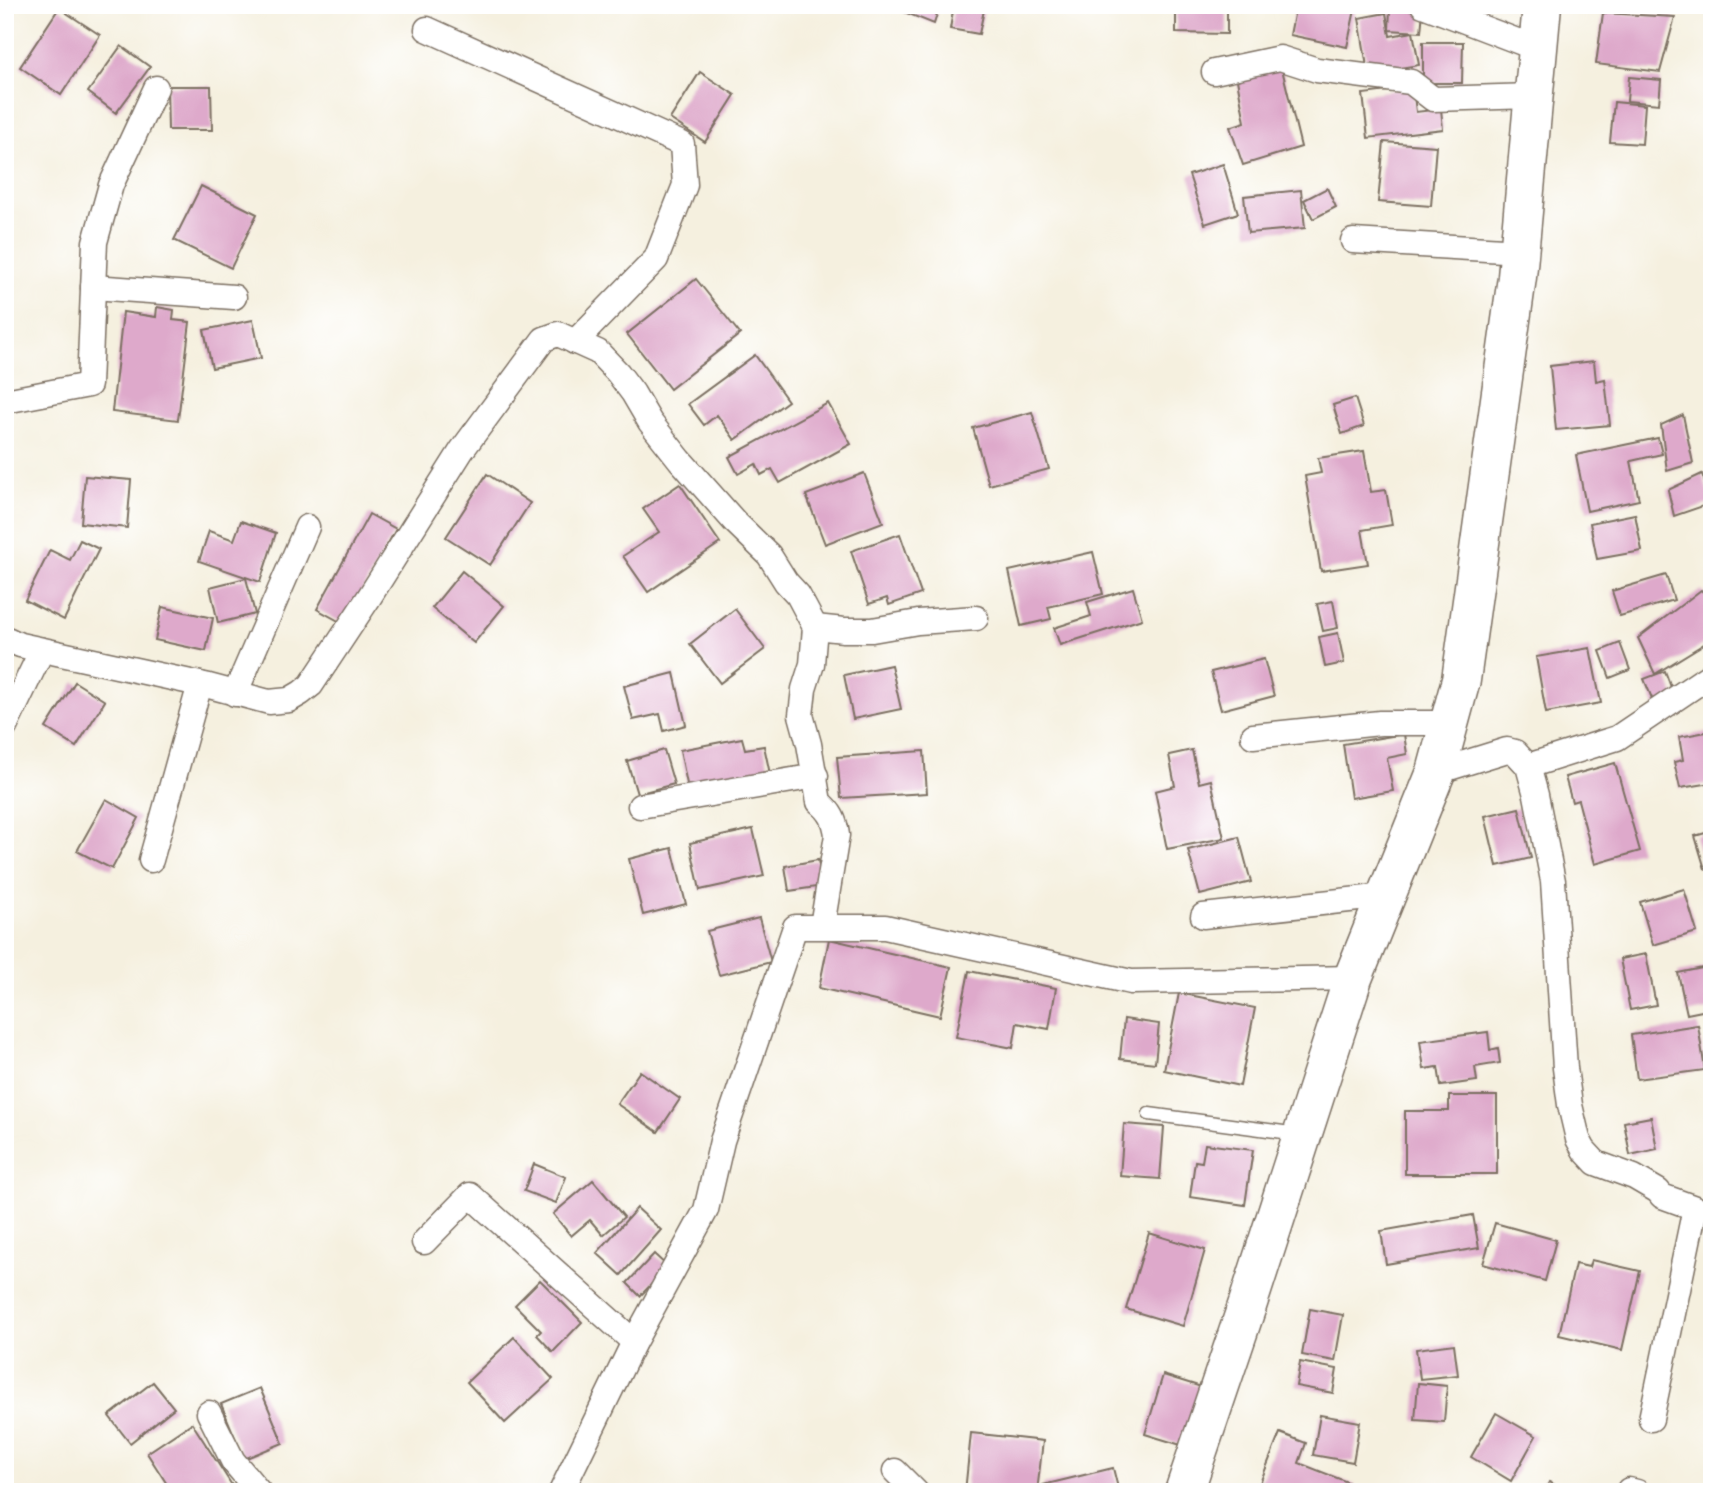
<svg xmlns="http://www.w3.org/2000/svg" width="1717" height="1497" viewBox="0 0 1717 1497" font-family="'Playpen Sans',sans-serif">
<rect width="100%" height="100%" fill="#fff"/>
<filter id="ink" filterUnits="userSpaceOnUse"><feTurbulence type="fractalNoise" baseFrequency=".0143" numOctaves="2"/><feDisplacementMap in="SourceGraphic" scale="14" xChannelSelector="R" yChannelSelector="G"/><feConvolveMatrix kernelMatrix="1 2 1 2 8 2 1 2 1" color-interpolation-filters="sRGB"/></filter>
<filter id="wash" filterUnits="userSpaceOnUse"><feTurbulence type="fractalNoise" baseFrequency=".00686" numOctaves="4" result="noise"/><feDisplacementMap in="SourceGraphic" scale="28" xChannelSelector="R" yChannelSelector="G"/><feGaussianBlur stdDeviation="1.57" result="paint"/><feColorMatrix in="noise" values="0 0 0 0 0 0 0 0 0 0 0 0 0 0 0 0 0 1.4 0 .05"/><feComposite in="paint" operator="in"/></filter>
<g filter="url(#wash)">
<rect width="100%" height="100%" fill="#f5f0df"/>
<g id="blocks">
<g fill="#dea9cb">
<polygon points="901,5 940,5 934,24 899,10"/>
<polygon points="954,5 985,5 979,34 950,29"/>
<polygon points="1176,5 1286,5 1286,11 1227,10 1227,34 1176,33"/>
<polygon points="1296,5 1356,5 1347,47 1290,35"/>
<polygon points="59,8 100,35 61,95 20,67"/>
<polygon points="1390,9 1423,11 1421,32 1389,30"/>
<polygon points="1386,13 1390,36 1413,32 1419,65 1368,73 1359,18"/>
<polygon points="1603,13 1675,17 1660,72 1596,64"/>
<polygon points="1423,42 1463,42 1462,83 1423,83"/>
<polygon points="121,46 150,67 116,113 88,92"/>
<polygon points="1281,65 1301,147 1243,165 1230,127 1245,122 1237,80"/>
<polygon points="700,72 735,95 705,142 670,119"/>
<polygon points="1629,77 1661,80 1659,104 1627,101"/>
<polygon points="167,86 211,86 212,130 168,130"/>
<polygon points="1413,88 1416,112 1441,109 1443,129 1368,138 1363,94"/>
<polygon points="1614,102 1645,105 1642,144 1610,142"/>
<polygon points="1384,142 1436,146 1431,206 1378,202"/>
<polygon points="1223,164 1238,213 1205,224 1189,175"/>
<polygon points="201,186 257,214 231,268 174,240"/>
<polygon points="1327,188 1336,207 1313,219 1304,200"/>
<polygon points="1301,190 1305,228 1248,233 1244,196"/>
<polygon points="696,279 740,334 670,389 627,334"/>
<polygon points="157,307 174,310 173,320 190,322 178,420 112,412 123,312 156,317"/>
<polygon points="253,320 261,358 212,368 204,330"/>
<polygon points="755,355 788,401 735,440 717,415 704,425 688,404"/>
<polygon points="1594,361 1596,381 1605,379 1610,425 1556,430 1550,366"/>
<polygon points="1355,398 1364,426 1342,434 1333,405"/>
<polygon points="828,403 851,444 780,483 772,469 761,475 756,464 738,474 729,457"/>
<polygon points="1032,412 1049,469 989,485 973,428"/>
<polygon points="1683,415 1693,463 1667,471 1661,425"/>
<polygon points="1658,438 1662,454 1631,461 1639,500 1587,511 1576,455"/>
<polygon points="1364,451 1371,492 1386,490 1392,525 1362,530 1368,564 1321,571 1305,476 1321,473 1318,458"/>
<polygon points="864,473 883,522 825,544 806,495"/>
<polygon points="487,474 530,503 490,565 446,537"/>
<polygon points="1702,474 1712,503 1674,516 1668,490"/>
<polygon points="85,476 131,480 127,528 81,523"/>
<polygon points="680,484 720,543 648,592 623,556 659,532 643,509"/>
<polygon points="369,514 396,529 344,624 317,609"/>
<polygon points="1635,514 1642,551 1597,559 1590,523"/>
<polygon points="241,521 276,533 260,582 199,561 209,531 234,540"/>
<polygon points="900,534 921,594 889,605 887,598 869,604 851,551"/>
<polygon points="80,540 99,549 64,620 25,600 50,550 70,560"/>
<polygon points="1093,552 1103,594 1048,607 1051,619 1021,626 1009,571"/>
<polygon points="462,571 504,606 474,643 432,608"/>
<polygon points="1666,575 1674,600 1620,616 1612,591"/>
<polygon points="246,578 255,614 218,623 210,587"/>
<polygon points="1133,588 1142,619 1060,645 1054,628 1091,616 1087,602"/>
<polygon points="1701,590 1712,600 1712,639 1655,674 1638,638"/>
<polygon points="1333,601 1338,628 1323,631 1317,604"/>
<polygon points="162,607 213,618 206,651 155,640"/>
<polygon points="735,609 765,649 720,683 690,644"/>
<polygon points="1338,633 1344,663 1325,667 1319,637"/>
<polygon points="1620,643 1630,670 1610,678 1600,651"/>
<polygon points="1590,648 1601,703 1546,713 1536,657"/>
<polygon points="1264,659 1274,696 1221,710 1211,672"/>
<polygon points="891,665 901,709 853,719 844,675"/>
<polygon points="1665,671 1675,698 1655,706 1644,679"/>
<polygon points="674,673 686,725 664,731 660,714 633,720 624,686"/>
<polygon points="75,682 105,701 76,747 46,728"/>
<polygon points="1712,731 1712,756 1710,757 1712,783 1680,788 1674,762 1683,760 1679,737"/>
<polygon points="1404,734 1407,754 1387,758 1393,791 1351,798 1343,744"/>
<polygon points="742,738 745,749 764,746 770,774 688,789 680,750"/>
<polygon points="664,750 674,784 637,794 627,761"/>
<polygon points="1192,750 1199,783 1211,780 1224,838 1167,849 1155,791 1175,786 1169,755"/>
<polygon points="924,751 927,793 841,798 837,757"/>
<polygon points="1615,763 1640,851 1595,864 1578,800 1572,802 1565,777"/>
<polygon points="106,799 139,818 112,869 77,851"/>
<polygon points="1519,808 1531,858 1497,866 1485,816"/>
<polygon points="753,829 764,876 700,890 690,843"/>
<polygon points="1712,831 1712,867 1705,869 1695,836"/>
<polygon points="1239,837 1251,882 1200,895 1188,850"/>
<polygon points="672,848 686,904 643,915 629,859"/>
<polygon points="818,860 823,886 789,891 785,866"/>
<polygon points="1684,889 1697,932 1653,945 1640,902"/>
<polygon points="759,918 771,962 719,975 707,931"/>
<polygon points="829,939 951,967 940,1016 819,988"/>
<polygon points="1646,954 1656,1005 1630,1010 1620,959"/>
<polygon points="1712,966 1712,1009 1687,1014 1678,973"/>
<polygon points="969,971 1056,988 1049,1029 1017,1023 1013,1048 956,1037"/>
<polygon points="1179,993 1255,1008 1240,1086 1164,1070"/>
<polygon points="1124,1019 1159,1024 1155,1063 1120,1059"/>
<polygon points="1698,1025 1705,1070 1637,1079 1631,1035"/>
<polygon points="1488,1032 1490,1050 1498,1048 1500,1063 1475,1067 1477,1081 1441,1086 1438,1067 1424,1069 1420,1041"/>
<polygon points="640,1071 680,1099 658,1132 617,1104"/>
<polygon points="1449,1096 1497,1096 1497,1174 1405,1174 1405,1111 1449,1111"/>
<polygon points="1651,1117 1657,1149 1630,1155 1624,1122"/>
<polygon points="1124,1124 1164,1127 1160,1179 1120,1176"/>
<polygon points="1205,1144 1253,1150 1245,1205 1190,1197 1195,1161 1202,1162"/>
<polygon points="534,1164 566,1177 556,1203 524,1191"/>
<polygon points="593,1180 624,1217 603,1235 590,1220 571,1236 553,1214"/>
<polygon points="637,1208 661,1230 621,1275 597,1253"/>
<polygon points="1473,1215 1479,1248 1386,1264 1381,1231"/>
<polygon points="1495,1223 1556,1240 1545,1281 1483,1264"/>
<polygon points="1149,1233 1205,1250 1183,1326 1126,1309"/>
<polygon points="654,1254 668,1267 640,1296 627,1283"/>
<polygon points="1591,1260 1640,1271 1622,1350 1559,1335 1575,1264 1589,1267"/>
<polygon points="540,1280 582,1322 553,1352 537,1335 541,1331 515,1305"/>
<polygon points="1310,1309 1343,1315 1335,1361 1302,1355"/>
<polygon points="514,1337 553,1379 505,1423 467,1382"/>
<polygon points="1454,1344 1458,1375 1420,1379 1416,1349"/>
<polygon points="1300,1362 1337,1369 1333,1393 1296,1386"/>
<polygon points="1163,1375 1211,1390 1194,1449 1145,1434"/>
<polygon points="153,1382 174,1408 130,1443 109,1416"/>
<polygon points="1418,1383 1447,1386 1444,1422 1415,1420"/>
<polygon points="260,1388 283,1443 244,1459 221,1404"/>
<polygon points="1496,1413 1536,1436 1511,1481 1471,1457"/>
<polygon points="1320,1415 1360,1422 1353,1462 1313,1455"/>
<polygon points="192,1423 235,1490 233,1492 172,1492 147,1453"/>
<polygon points="971,1433 1043,1441 1037,1492 965,1492"/>
<polygon points="1280,1433 1306,1443 1299,1463 1355,1485 1352,1492 1282,1492 1260,1483"/>
<polygon points="1113,1468 1119,1492 1045,1492 1043,1485"/>
<polygon points="1549,1482 1568,1492 1544,1492"/>
</g>
</g>
</g>
<g filter="url(#ink)">
<use href="#blocks" fill-opacity="0" stroke="#7c6f62" stroke-width="2"/>
<g fill="none" stroke-linecap="round" stroke-linejoin="round">
<g stroke="#7c6f62" stroke-width="15">
<polyline id="service" points="1149,1114 1298,1134"/>
</g>
<g stroke="#7c6f62" stroke-width="27">
<g id="minor">
<polyline points="1423,5 1538,49"/>
<polyline points="427,29 682,144 685,185 656,259 575,342"/>
<polyline points="1214,72 1280,58 1317,70 1411,82 1433,99 1533,96"/>
<polyline points="1353,241 1520,251"/>
<polyline points="93,287 234,297"/>
<polyline points="5,401 89,385 95,242 111,185 156,88"/>
<polyline points="815,627 844,630 872,630 918,622 976,618"/>
<path d="M5 638 20 645 209 686 269 702 289 700 301 693 311 685 368 599 462 450 544 339 558 334 598 352 618 373 633 393 650 422 680 460 735 522 769 555 786 582 798 595 815 627 812 664 804 689 801 715 809 744 819 802C831 812 835 820 837 835L822 926"/>
<polyline points="235,694 307,527"/>
<polyline points="5,727 42,650"/>
<polyline points="1253,736 1380,723 1450,723"/>
<polyline points="1528,766 1617,738 1712,674"/>
<polyline points="1436,772 1507,750 1515,752 1528,766 1536,795 1553,881 1565,1068 1570,1105 1578,1139 1584,1150 1596,1163 1634,1177 1658,1191 1662,1196 1695,1208 1651,1419"/>
<polyline points="640,806 816,776"/>
<polyline points="151,860 200,684"/>
<polyline points="1203,916 1386,896"/>
<polyline points="424,1242 470,1195 634,1342"/>
<polyline points="209,1413 233,1461 259,1492"/>
<polyline points="895,1471 916,1492"/>
<polyline points="1629,1490 1637,1492"/>
<polyline points="561,1492 634,1342 706,1210 722,1141 795,927 885,927 1131,982 1353,978"/>
</g>
</g>
<g stroke="#7c6f62" stroke-width="41">
<polyline id="primary" points="1184,1492 1248,1303 1353,978 1436,772 1461,680 1517,277 1542,5"/>
</g>
<use href="#service" stroke="#fff" stroke-width="12"/>
<use href="#minor" stroke="#fff" stroke-width="24"/>
<use href="#primary" stroke="#fff" stroke-width="38"/>
</g>
</g>
<rect width="1717" height="1497" fill="none" stroke="#fff" stroke-width="28"/>
</svg>
